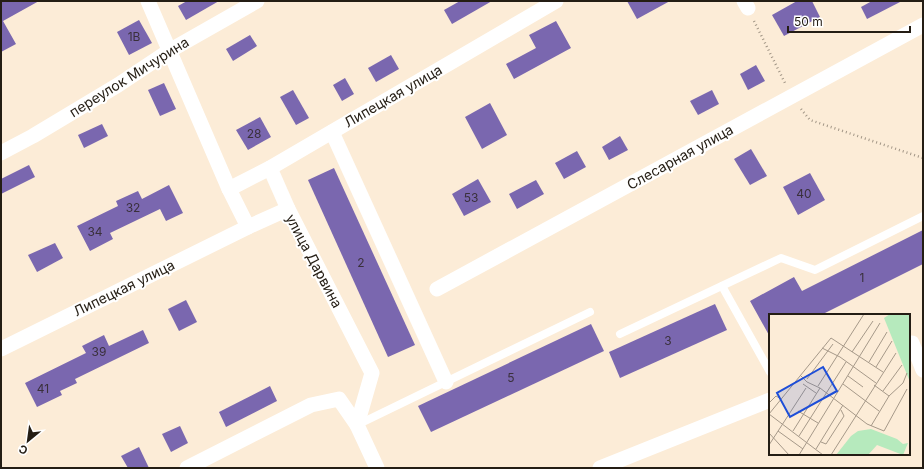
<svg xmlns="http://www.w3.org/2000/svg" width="924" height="469" viewBox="0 0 924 469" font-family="Inter,sans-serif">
<rect width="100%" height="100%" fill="#fcecd7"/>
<g fill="#7a67af">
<polygon points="1,1 39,1 3,21 16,44 1,52"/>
<polygon points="187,1 219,1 186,20 178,6"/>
<polygon points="460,1 492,1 452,24 444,10"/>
<polygon points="627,1 670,1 637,19"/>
<polygon points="797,1 812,1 820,17 784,36 772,15"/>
<polygon points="872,1 902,1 867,19 861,7"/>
<polygon points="139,20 152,43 129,55 117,32"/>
<polygon points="556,21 571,48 514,79 506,64 536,48 529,35"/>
<polygon points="250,35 257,46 233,61 226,49"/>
<polygon points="391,55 399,69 376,82 368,68"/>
<polygon points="756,65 765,81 748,90 740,74"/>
<polygon points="345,78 354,94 342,101 333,85"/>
<polygon points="164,83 176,109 160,116 148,90"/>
<polygon points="293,90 309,118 296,125 280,97"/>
<polygon points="712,90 719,104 698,115 690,101"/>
<polygon points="490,103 507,135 482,149 465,117"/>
<polygon points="260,117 271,137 248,150 236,130"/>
<polygon points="102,124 108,136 84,148 78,135"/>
<polygon points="620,136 628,150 609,160 602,147"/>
<polygon points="751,149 767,176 750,185 734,159"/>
<polygon points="577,151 586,167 564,179 555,163"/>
<polygon points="29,165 35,177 1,194 1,179"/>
<polygon points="334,168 415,345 388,357 308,180"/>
<polygon points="810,173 825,200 798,215 783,187"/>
<polygon points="478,179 491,202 464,216 452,194"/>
<polygon points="536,180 544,194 517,209 509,194"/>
<polygon points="169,185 183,213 166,221 160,209 110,233 113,239 90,251 77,226 118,206 116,201 138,191 142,199"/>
<polygon points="923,230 923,264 821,315 770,315 770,337 750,301 794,277 802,291"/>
<polygon points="55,243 63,258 37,272 28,255"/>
<polygon points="186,300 197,322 179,331 168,309"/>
<polygon points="715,304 727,330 620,378 609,352"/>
<polygon points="591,324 604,351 431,432 418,406"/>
<polygon points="143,330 149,343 75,379 77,383 60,391 62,395 37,407 25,383 86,353 82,346 104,335 109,346"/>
<polygon points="270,386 277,401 226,427 219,412"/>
<polygon points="180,426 188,443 171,452 162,434"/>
<polygon points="139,447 149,468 128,468 121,456"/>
</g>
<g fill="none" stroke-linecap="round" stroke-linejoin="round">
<g stroke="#a29686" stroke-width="2.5" stroke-dasharray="1 3" stroke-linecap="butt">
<polyline points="754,21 785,83"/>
<polyline points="801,109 810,120 923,158"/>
</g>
<g stroke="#fff" stroke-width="8">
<polyline points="722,286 770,372"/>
<polyline points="620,334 781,258 815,270 923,216"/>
<polyline points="357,425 590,312"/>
</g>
<g stroke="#fff" stroke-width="15">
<polyline points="148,1 229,189 248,227 288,209 372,373 357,425 377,468"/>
<polyline points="744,1 748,8"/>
<polyline points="332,132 446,382"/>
<polyline points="1,153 33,136 118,85 169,51 257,1"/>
<polyline points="270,168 288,209"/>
<polyline points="229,189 270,168 556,1"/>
<polyline points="437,289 923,25"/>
<polyline points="912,343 923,370"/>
<polyline points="1,349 248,227"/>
<polyline points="187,468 311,405 339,399 357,425"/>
<polyline points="600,468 770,400"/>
</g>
</g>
<g text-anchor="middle" stroke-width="4" stroke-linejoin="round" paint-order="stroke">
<g font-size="12" fill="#3a303b">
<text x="134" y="41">1В</text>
<text x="254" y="138">28</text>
<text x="804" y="198">40</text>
<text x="471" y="202">53</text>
<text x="133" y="212">32</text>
<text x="95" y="236">34</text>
<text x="361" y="267">2</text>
<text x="862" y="282">1</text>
<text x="668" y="345">3</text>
<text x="99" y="356">39</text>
<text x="511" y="382">5</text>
<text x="43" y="393">41</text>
</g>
<g font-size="14" fill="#241d14" stroke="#fff">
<text transform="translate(129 77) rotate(-32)" y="5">переулок Мичурина</text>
<text transform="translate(393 96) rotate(-30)" y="5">Липецкая улица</text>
<text transform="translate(680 157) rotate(-29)" y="5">Слесарная улица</text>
<text transform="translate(314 261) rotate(62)" y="5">улица Дарвина</text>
<text transform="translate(124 288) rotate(-26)" y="5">Липецкая улица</text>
</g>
</g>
<g transform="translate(769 314)">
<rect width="141" height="141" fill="#fcecd7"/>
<path d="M121 0H141V68L115 4ZM102 115 128 125 134 130 139 129 134 141 108 131 99 141H67L82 122 89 117Z" fill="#b6eabd"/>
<path fill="none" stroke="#a69989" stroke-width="1" d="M53 34 71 43 107 69M83 38 104 7M100 48 118 18M107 53 123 27M31 61 38 68 51 74 98 110 115 117 138 75M79 62 94 73M38 65 64 30M34 70 47 79M74 70 110 97M105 71 120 82M49 72 95 0M114 77 133 51M0 89 7 82 12 85M29 97 49 109M0 100 62 24 114 58M0 100 54 141M102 112 120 82 134 69 138 59M9 117 34 135M24 117 51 74M0 119 20 141M30 122 77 48M52 128 57 130 75 102 72 96M0 131 37 74M47 135 74 91M30 141 111 9M62 141 127 39"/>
<path fill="#1d4ed8" fill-opacity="0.15" stroke="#1d4ed8" stroke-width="2" d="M54 53 68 77 21 103 8 79Z"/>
<rect width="141" height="141" fill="none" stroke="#241d14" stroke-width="2"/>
</g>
<rect width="924" height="469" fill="none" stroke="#241d14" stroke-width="4"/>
<g transform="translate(28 441) rotate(209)" stroke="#ffffff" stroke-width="3" paint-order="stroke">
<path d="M0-3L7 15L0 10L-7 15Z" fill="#241d14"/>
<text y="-6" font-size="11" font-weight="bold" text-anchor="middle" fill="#241d14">С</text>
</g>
<path d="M788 26v6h122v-6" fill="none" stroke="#241d14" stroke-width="2"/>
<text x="794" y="26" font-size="12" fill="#241d14" stroke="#ffffff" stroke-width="3" paint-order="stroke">50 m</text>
</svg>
